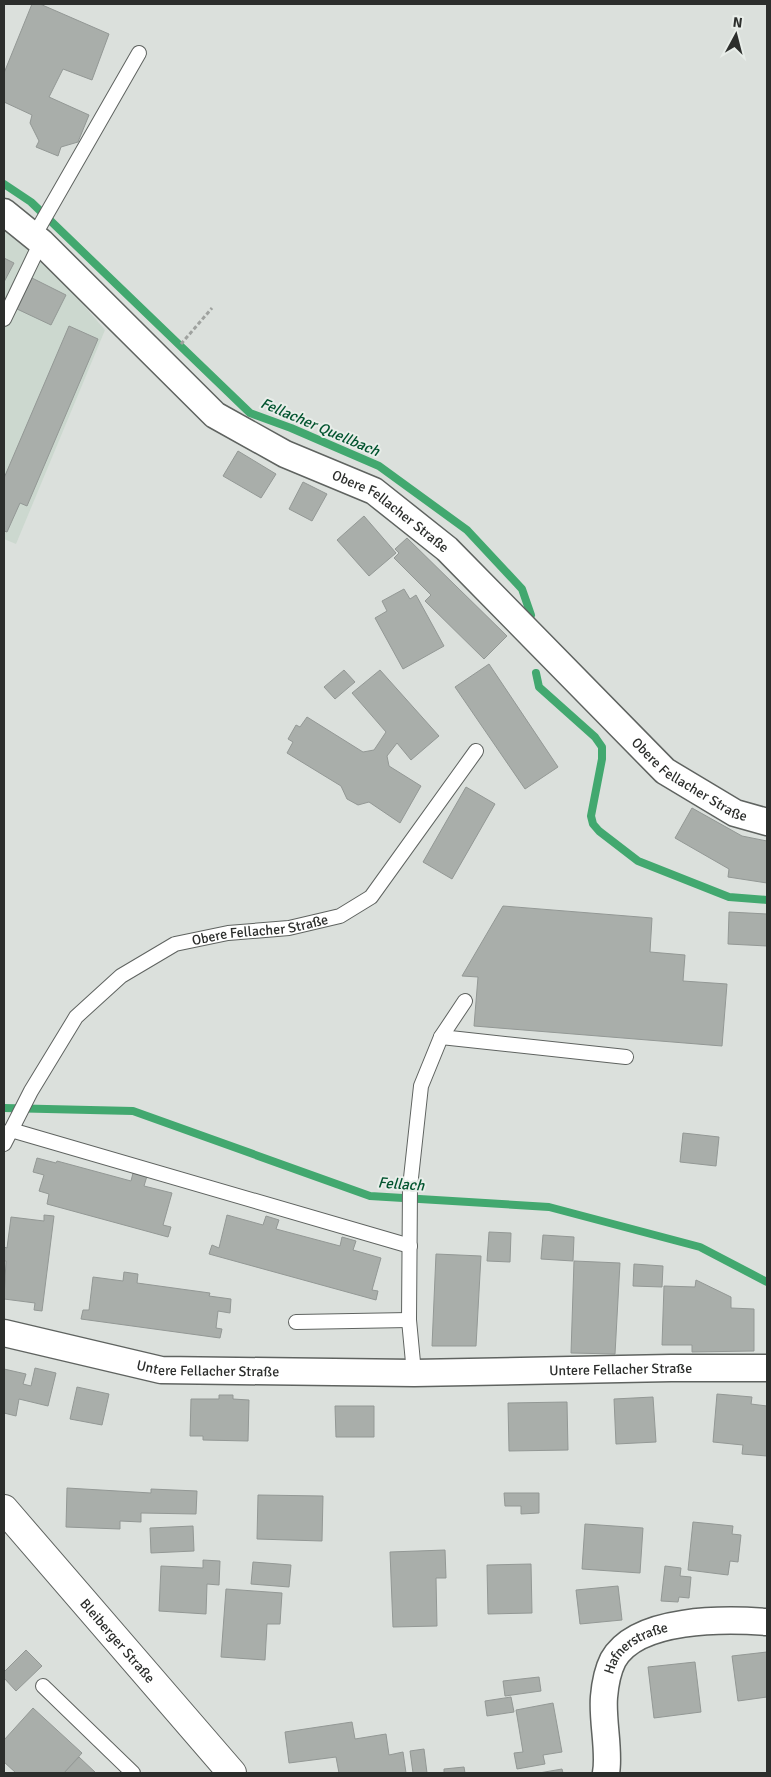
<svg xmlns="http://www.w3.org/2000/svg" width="771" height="1777" viewBox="0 0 771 1777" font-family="Signika,sans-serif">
<rect width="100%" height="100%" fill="#dbe0dc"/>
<polygon fill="#ccd8cf" points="4,230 48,264 105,330 16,544 4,539"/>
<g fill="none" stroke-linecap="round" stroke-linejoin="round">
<g stroke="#42a86f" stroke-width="8">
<polyline points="4,184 31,202 250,413 291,428 379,466 467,530 522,589 531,615"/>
<polyline points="536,673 539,687 595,737 602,747 602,759 591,816 593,824 599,831 638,861 729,897 767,900"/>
<polyline points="4,1108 133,1111 370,1196 549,1207 700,1247 767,1282"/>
</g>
</g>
<g fill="#a9aeaa" stroke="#939895">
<polygon points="32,4 40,4 109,34 92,80 63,69 49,97 89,115 78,142 61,147 58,156 36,147 39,141 30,123 32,115 4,102 4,73"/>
<polygon points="4,258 14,263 4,282"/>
<polygon points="32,278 66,295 51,325 17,309"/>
<polygon points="69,326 98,339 27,506 20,503 7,532 4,531 4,478"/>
<polygon points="238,451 276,474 261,498 223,476"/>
<polygon points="303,482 327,494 312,521 289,509"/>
<polygon points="364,516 396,553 369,576 337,540"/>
<polygon points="407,538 507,636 484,659 425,601 431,595 394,558 399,553 395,549"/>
<polygon points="404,589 410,599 416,595 444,646 403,669 375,618 387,611 382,601"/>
<polygon points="489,664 558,767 525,789 455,687"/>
<polygon points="344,670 355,682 335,699 324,687"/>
<polygon points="380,670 439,736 411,760 397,743 387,756 389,766 421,786 400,823 369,802 358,805 347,799 341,786 287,753 293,742 288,739 296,725 300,727 307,717 363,752 374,750 386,732 352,693"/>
<polygon points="466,787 495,804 452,879 423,862"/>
<polygon points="692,808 742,836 767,841 767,883 728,877 729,869 675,838"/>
<polygon points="503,906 652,918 650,952 685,955 683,981 727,984 722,1046 474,1026 478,977 462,976"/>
<polygon points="729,912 767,914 767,946 728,944"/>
<polygon points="683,1133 719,1137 716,1166 680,1162"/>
<polygon points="37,1158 56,1163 57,1161 131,1181 133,1173 147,1176 144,1186 172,1193 163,1225 171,1227 168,1237 47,1204 49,1194 39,1191 44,1175 33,1172"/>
<polygon points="44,1215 54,1216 42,1311 34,1310 35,1303 4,1299 6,1261 4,1261 4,1247 7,1248 11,1217 44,1221"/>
<polygon points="227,1215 263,1225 266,1216 279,1220 276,1229 340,1246 342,1237 356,1241 353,1250 381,1258 372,1290 378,1291 376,1300 209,1254 212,1245 219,1248"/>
<polygon points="489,1232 511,1233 510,1262 487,1261"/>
<polygon points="543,1235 574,1237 573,1261 541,1259"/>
<polygon points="436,1254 481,1256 476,1346 432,1346"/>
<polygon points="574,1261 620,1263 615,1354 571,1353"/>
<polygon points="634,1264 663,1266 662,1287 633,1286"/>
<polygon points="124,1272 138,1274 137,1283 210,1293 209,1296 231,1299 230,1313 218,1311 216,1328 222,1329 220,1338 81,1319 83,1310 89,1310 93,1277 123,1281"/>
<polygon points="696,1280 731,1297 731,1308 754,1309 754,1351 692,1352 692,1345 662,1345 664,1286 695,1287"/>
<polygon points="35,1368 56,1373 48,1406 19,1399 16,1416 4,1413 4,1369 26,1374 23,1384 31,1386"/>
<polygon points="77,1387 109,1394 102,1425 70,1419"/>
<polygon points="717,1394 752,1397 751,1404 767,1406 767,1456 742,1454 743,1445 713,1442"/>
<polygon points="219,1395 233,1395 233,1399 249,1400 248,1441 203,1440 203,1436 190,1436 191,1399 219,1399"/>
<polygon points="653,1397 656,1442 616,1444 614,1399"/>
<polygon points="567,1402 568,1450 509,1451 508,1403"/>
<polygon points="335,1406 374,1406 374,1437 336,1437"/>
<polygon points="67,1488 151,1493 151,1489 197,1491 196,1514 141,1513 141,1522 120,1521 120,1529 66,1527"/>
<polygon points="504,1493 539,1493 539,1513 521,1514 521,1506 505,1506"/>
<polygon points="258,1495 323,1496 322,1541 257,1539"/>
<polygon points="693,1522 733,1526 732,1534 741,1535 738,1562 730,1561 728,1575 688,1570"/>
<polygon points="585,1524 643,1528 640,1573 582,1569"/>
<polygon points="193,1526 194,1551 151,1553 150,1528"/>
<polygon points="445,1550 446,1578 436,1578 437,1626 393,1627 390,1552"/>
<polygon points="203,1560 220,1561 219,1585 207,1584 206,1614 159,1611 161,1566 203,1568"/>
<polygon points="253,1562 291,1565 289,1587 251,1584"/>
<polygon points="531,1564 532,1613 488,1614 487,1565"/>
<polygon points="665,1566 681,1568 680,1576 691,1577 689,1598 679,1597 678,1602 661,1601"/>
<polygon points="618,1586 622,1620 580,1624 576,1590"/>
<polygon points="226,1589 282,1593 280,1624 267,1624 265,1660 221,1657"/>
<polygon points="26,1650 42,1666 16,1691 4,1678 4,1672"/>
<polygon points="767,1652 767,1697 738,1701 732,1656"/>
<polygon points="695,1662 701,1712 654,1718 648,1667"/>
<polygon points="539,1677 541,1691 505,1696 503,1681"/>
<polygon points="511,1697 514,1712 487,1716 485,1701"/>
<polygon points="553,1703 562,1752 543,1755 545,1764 517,1769 514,1753 523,1752 516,1710"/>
<polygon points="33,1708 82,1753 64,1773 16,1773 4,1762 4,1740"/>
<polygon points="352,1722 355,1739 386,1734 389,1755 403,1752 406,1773 339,1773 336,1757 289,1763 285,1732"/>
<polygon points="424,1749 427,1773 413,1773 410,1751"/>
<polygon points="79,1757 96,1773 64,1773"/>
<polygon points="464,1767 465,1773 444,1773 444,1769"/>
<polygon points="562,1769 563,1773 539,1773"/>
</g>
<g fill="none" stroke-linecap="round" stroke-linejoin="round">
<g stroke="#5f6360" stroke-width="16">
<g id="service">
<polyline points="34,236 139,53"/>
<polyline points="4,319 41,242"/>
<polyline points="441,1037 626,1057"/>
<polyline points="11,1130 410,1246"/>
<path id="s1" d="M4 1144 31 1091 76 1017 121 976 175 944 228 933 289 928 340 916 371 897 476 751"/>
<polyline points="296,1322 409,1320"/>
<polyline points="414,1373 409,1320 410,1187 421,1086 441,1037 465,1001"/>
<polyline points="43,1686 133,1773"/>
</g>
</g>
<g stroke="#5f6360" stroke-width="29">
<g id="minor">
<path id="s2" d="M4 212 41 242 215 415 285 454 374 491 447 549 665 771 735 813 767 822"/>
<path id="s3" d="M4 1333 161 1370 414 1373 671 1368H767"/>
<path id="s4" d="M606 1773C610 1752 602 1720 604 1697 605 1685 608 1670 613 1660 637 1617 726 1619 767 1622"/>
</g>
</g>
<g stroke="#5f6360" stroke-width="30">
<g id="secondary">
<path id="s5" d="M4 1509 232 1773"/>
</g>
</g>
<polyline stroke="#9fa29f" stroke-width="3" stroke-dasharray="4 2.5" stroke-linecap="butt" points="181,344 212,308"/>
<use href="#service" stroke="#fff" stroke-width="14"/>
<use href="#minor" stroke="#fff" stroke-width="26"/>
<use href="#secondary" stroke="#fff" stroke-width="28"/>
</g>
<g text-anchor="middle" stroke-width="4" stroke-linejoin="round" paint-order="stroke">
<g font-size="14" fill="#2c2e2c" stroke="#e8ede9">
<text dy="5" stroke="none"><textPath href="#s2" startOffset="494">Obere Fellacher Straße</textPath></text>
<text dy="5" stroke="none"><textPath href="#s2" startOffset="899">Obere Fellacher Straße</textPath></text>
<text dy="5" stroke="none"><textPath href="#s1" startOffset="356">Obere Fellacher Straße</textPath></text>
<text dy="5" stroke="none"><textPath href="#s3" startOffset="208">Untere Fellacher Straße</textPath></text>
<text dy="5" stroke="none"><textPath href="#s3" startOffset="621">Untere Fellacher Straße</textPath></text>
<text dy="5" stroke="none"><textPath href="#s5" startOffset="174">Bleiberger Straße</textPath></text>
<text dy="5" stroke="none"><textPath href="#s4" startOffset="140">Hafnerstraße</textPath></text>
</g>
<g font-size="15" font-style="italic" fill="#02542f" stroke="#e8ede9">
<text transform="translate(320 427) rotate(23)" y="5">Fellacher Quellbach</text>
<text transform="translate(401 1184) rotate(4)" y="5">Fellach</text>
</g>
</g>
<rect width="771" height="1777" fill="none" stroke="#2c2e2c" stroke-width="10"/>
<g transform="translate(736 35) rotate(7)" stroke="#e8ede9" stroke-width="4" paint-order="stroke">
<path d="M0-4L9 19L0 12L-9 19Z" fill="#2c2e2c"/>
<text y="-8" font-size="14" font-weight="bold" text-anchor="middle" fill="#2c2e2c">N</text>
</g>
</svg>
